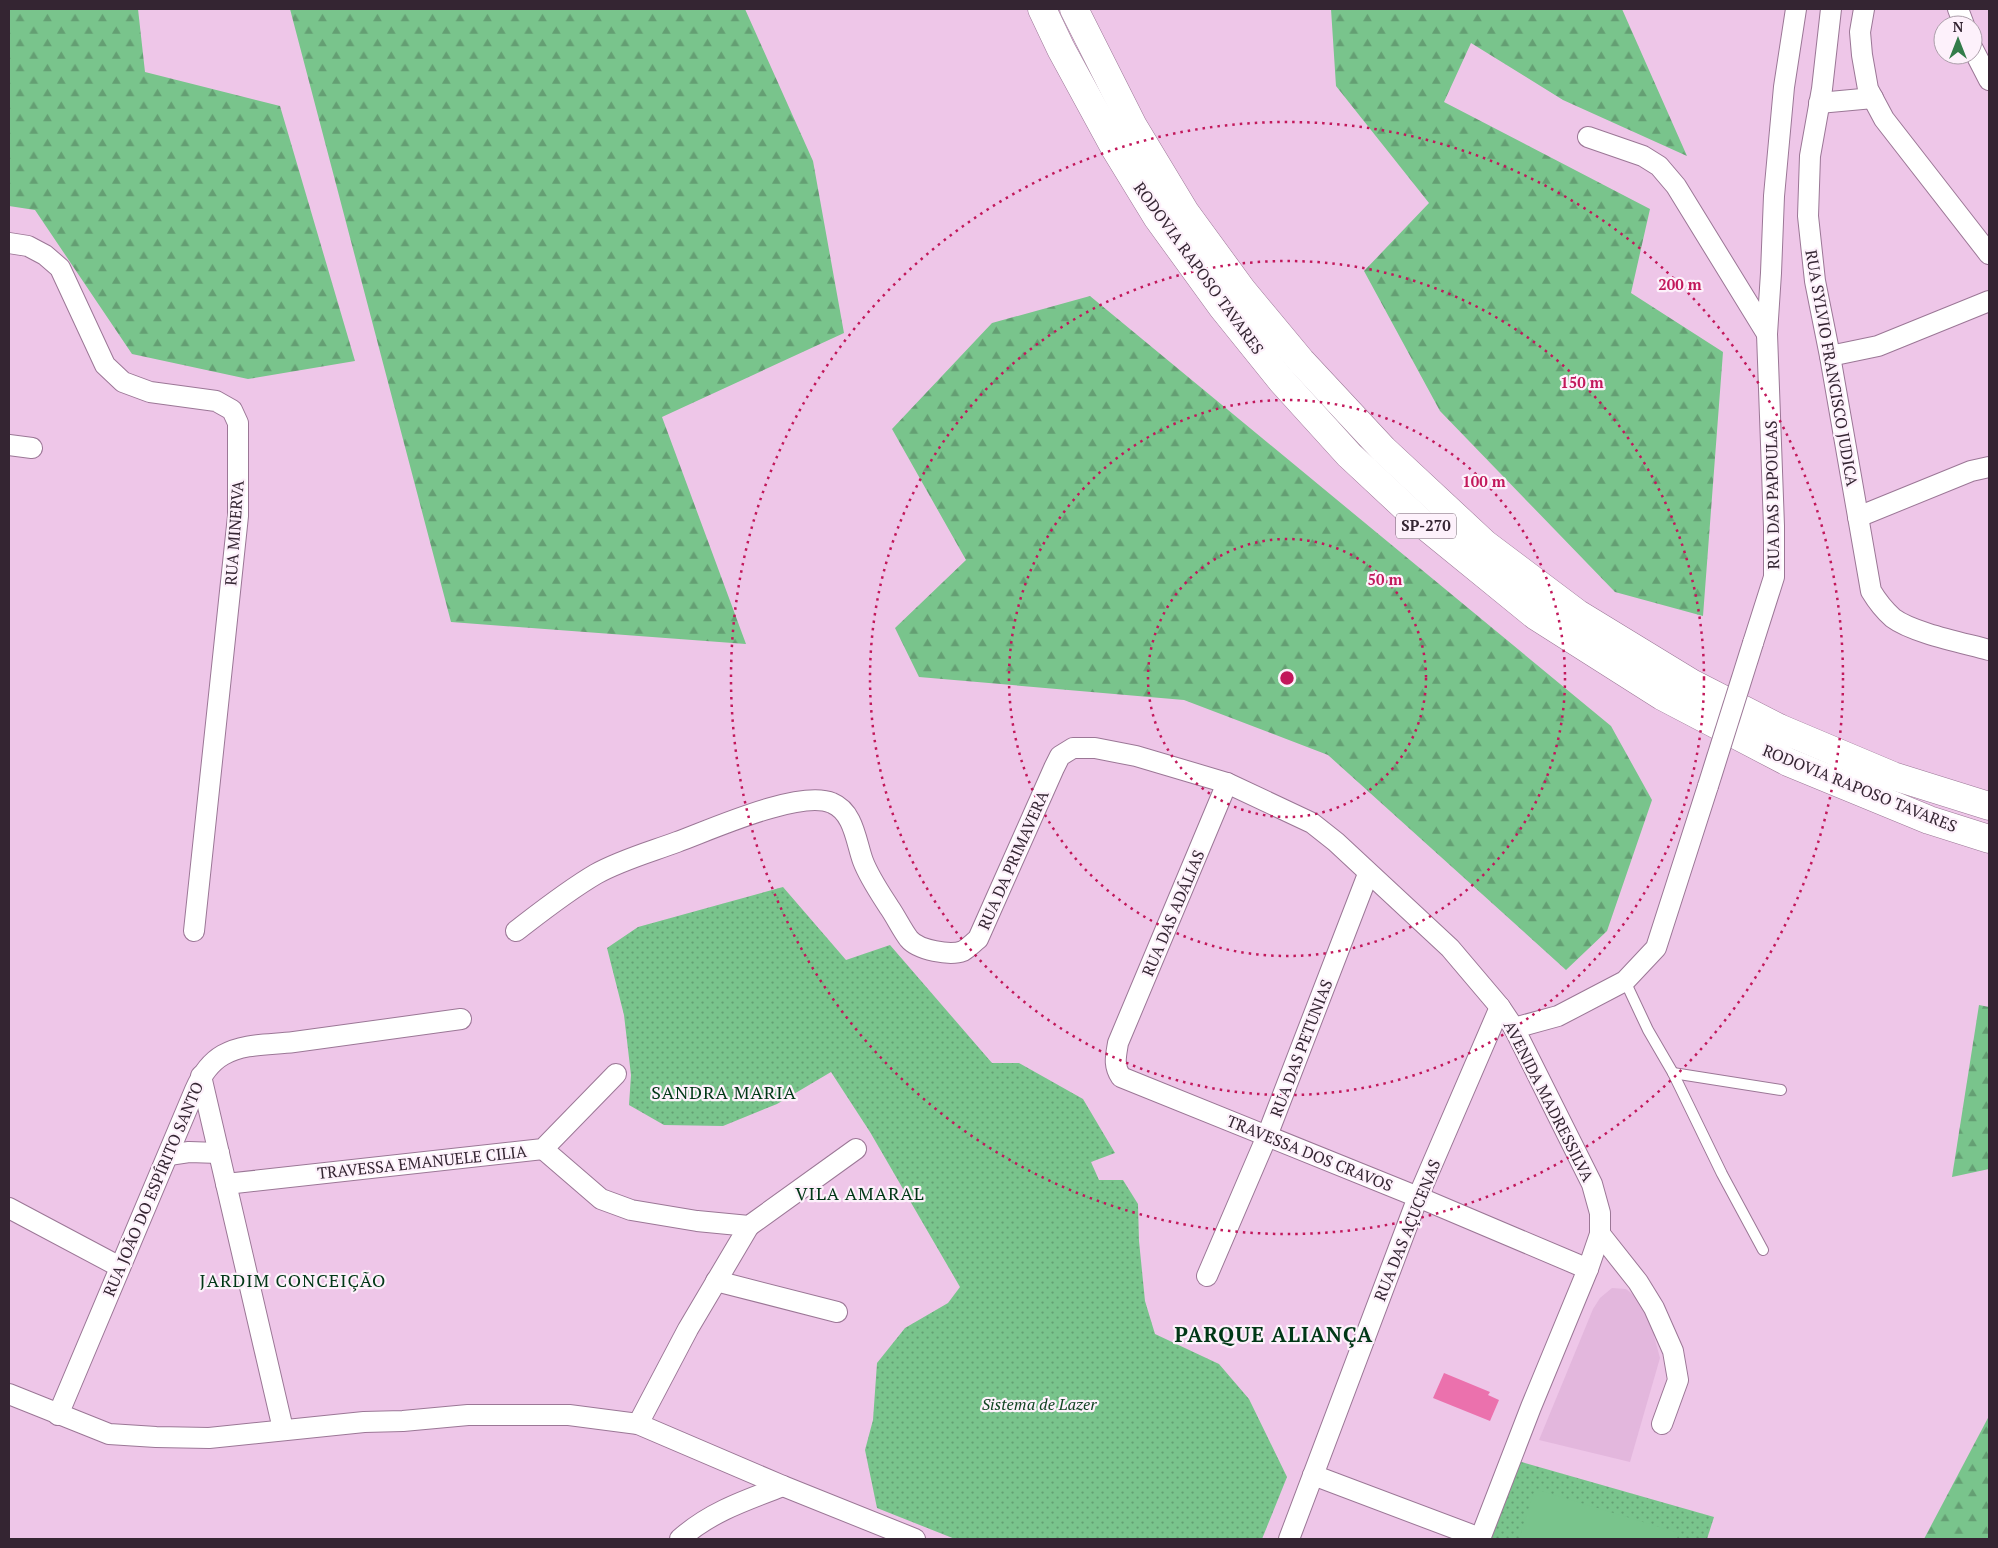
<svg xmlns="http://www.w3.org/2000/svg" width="1998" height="1548" viewBox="0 0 1998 1548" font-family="'PT Serif',serif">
<defs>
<pattern id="forest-firs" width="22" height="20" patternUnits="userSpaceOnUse" patternTransform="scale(1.25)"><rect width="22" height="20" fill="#79c48c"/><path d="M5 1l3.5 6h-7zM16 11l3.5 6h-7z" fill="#649f73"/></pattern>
<pattern id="park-dots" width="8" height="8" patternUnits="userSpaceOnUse" patternTransform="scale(1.25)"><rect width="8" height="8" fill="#79c48c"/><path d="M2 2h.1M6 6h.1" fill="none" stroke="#649f73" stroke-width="1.8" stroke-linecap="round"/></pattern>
</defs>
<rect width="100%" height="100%" fill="#eec6e8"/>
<polygon fill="#e3b7dd" points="1612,1288 1626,1289 1637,1298 1649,1317 1660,1358 1630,1462 1539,1440 1593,1309 1600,1298"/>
<g fill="url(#forest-firs)">
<polygon points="9,9 138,9 145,72 280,106 355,361 248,379 132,354 35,210 9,206"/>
<polygon points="290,9 745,9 813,161 844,333 662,417 746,644 451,622"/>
<polygon points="1331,9 1622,9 1687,156 1563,100 1471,43 1444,102 1650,209 1631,293 1723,352 1703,616 1615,592 1440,411 1364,271 1429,203 1336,86"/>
<polygon points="1090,296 1611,726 1652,800 1607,931 1566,970 1328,755 1184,700 919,677 895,628 966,560 892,429 992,323"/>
<polygon points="1979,1005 1989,1007 1989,1169 1952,1177"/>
<polygon points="1989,1416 1989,1539 1924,1539"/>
</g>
<g fill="url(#park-dots)">
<polygon points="783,887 846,960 890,945 992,1063 1019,1063 1083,1099 1115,1153 1091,1162 1099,1180 1123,1180 1138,1204 1139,1241 1145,1301 1155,1334 1219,1364 1249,1399 1287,1477 1262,1539 955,1539 877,1508 865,1450 873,1420 877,1363 905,1328 948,1303 960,1287 870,1132 831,1072 777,1104 723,1126 664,1125 629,1105 631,1075 624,1015 607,948 638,927"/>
<polygon points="1518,1461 1714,1517 1707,1539 1488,1539"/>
</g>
<polygon fill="#79c48c" points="1535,1489 1679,1533 1677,1539 1519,1539"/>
<polygon fill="#eb71ad" points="1444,1373 1490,1392 1488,1395 1499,1400 1490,1421 1433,1398"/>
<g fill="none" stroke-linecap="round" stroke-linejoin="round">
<g stroke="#9b7796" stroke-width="12">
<g id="service">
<polyline points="1625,981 1648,1030 1673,1073 1722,1174 1763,1250"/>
<polyline points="1673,1073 1781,1090"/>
</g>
</g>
<g stroke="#9b7796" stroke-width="22">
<g id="minor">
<path d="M1831 9 1822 89 1810 156 1808 216 1815 281 1830 356 1871 591C1877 601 1884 610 1893 618 1913 633 1964 643 1989 650"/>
<polyline points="1864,9 1860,32 1862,55 1868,89 1884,119 1989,254"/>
<polyline points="1958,9 1964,25"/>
<polyline points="1973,49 1989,80"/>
<polyline points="1819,103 1873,98"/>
<polyline points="1588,137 1643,156 1659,166 1676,186 1767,334"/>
<polyline points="9,243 28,246 45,255 60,268 105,365 123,382 150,392 216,401 232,410 238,423 238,516 194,931"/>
<polyline points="1830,356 1878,346 1989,301"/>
<polyline points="9,445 32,448"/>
<polyline points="1858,517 1971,471 1989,467"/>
<polyline points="1753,643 1774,577 1774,526 1767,334 1771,273 1774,196 1784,87 1796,9"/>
<path d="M1227 783 1118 1043C1116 1056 1113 1065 1121 1077L1418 1197 1588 1269"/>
<path d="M516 931C542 911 567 891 596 874 621 860 650 852 677 842 710 830 800 789 832 803 854 812 856 842 863 861 869 877 880 893 889 907 896 917 902 930 909 939 918 950 950 956 963 951 968 948 973 943 978 939L1054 768 1060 756 1073 748H1095L1136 756 1227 783 1312 823 1336 842 1450 948 1500 1007 1514 1028 1592 1184 1600 1213V1234L1588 1269 1531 1407 1480 1539"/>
<polyline points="1514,1028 1558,1016 1625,981 1656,948 1708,786"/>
<polyline points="201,1076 283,1429"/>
<polyline points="543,1149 601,1199 631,1210 697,1221 749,1226 856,1149"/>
<polyline points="169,1155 189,1152 219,1153"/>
<polyline points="226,1184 543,1149 616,1074"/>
<polyline points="9,1208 120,1267"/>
<polyline points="1600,1234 1638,1282 1654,1308 1673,1351 1678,1380 1662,1424"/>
<polyline points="1207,1276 1267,1136 1368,874"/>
<polyline points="716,1281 837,1312"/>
<polyline points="9,1394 109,1434 156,1437 209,1438 364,1422 403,1421 468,1415 569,1415 638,1424 783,1486 915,1539"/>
<path d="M58 1415 195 1090C201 1076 209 1063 223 1055 244 1043 270 1045 294 1042 349 1034 405 1027 461 1019"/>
<polyline points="638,1424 688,1329 749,1226"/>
<polyline points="1313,1475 1480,1538"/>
<path d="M680 1539C710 1512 746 1500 783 1486"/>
<polyline points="1289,1539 1418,1197 1500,1007"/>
</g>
</g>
<g stroke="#9b7796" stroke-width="29">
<g id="trunk">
<polyline points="1042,9 1061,49 1116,150 1157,217 1223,308 1281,380 1349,455 1423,524 1536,616 1662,696 1788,762 1929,820 1989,839"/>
<polyline points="1074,9 1133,126 1185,212 1242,290 1301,361 1383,449 1485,544 1578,614 1691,683 1779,728 1893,776 1989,806"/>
</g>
</g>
<use href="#service" stroke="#fff" stroke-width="10"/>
<use href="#minor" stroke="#fff" stroke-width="20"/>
<use href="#trunk" stroke="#fff" stroke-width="28"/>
<g stroke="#9b7796" stroke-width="22" stroke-linecap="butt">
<polyline id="minor-bridge" points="1708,786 1753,643"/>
</g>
<use href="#minor-bridge" stroke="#fff" stroke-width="20"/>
</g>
<g fill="none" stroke="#c2185b" stroke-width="2.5" stroke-dasharray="2.5 5">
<circle cx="1287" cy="678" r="139"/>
<circle cx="1287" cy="678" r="278"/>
<circle cx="1287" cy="678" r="417"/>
<circle cx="1287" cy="678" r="556"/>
</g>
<g text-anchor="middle" stroke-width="4.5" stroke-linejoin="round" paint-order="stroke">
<rect fill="#fdf1fb" stroke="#70626e" stroke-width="1" x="1396" y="513.5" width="60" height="25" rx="4"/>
<g font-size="15" font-weight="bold" fill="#342532">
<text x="1426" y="531">SP-270</text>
</g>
<g font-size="16" fill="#342532" stroke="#fdf1fb">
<text transform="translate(1199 268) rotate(54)" y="6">RODOVIA RAPOSO TAVARES</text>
<text transform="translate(1832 368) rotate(80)" y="6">RUA SYLVIO FRANCISCO JUDICA</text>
<text transform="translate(1772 495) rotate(-91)" y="6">RUA DAS PAPOULAS</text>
<text transform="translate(234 533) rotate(-86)" y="6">RUA MINERVA</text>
<text transform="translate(1860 788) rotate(22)" y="6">RODOVIA RAPOSO TAVARES</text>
<text transform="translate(1013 860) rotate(-66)" y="6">RUA DA PRIMAVERA</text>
<text transform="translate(1173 913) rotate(-67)" y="6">RUA DAS ADÁLIAS</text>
<text transform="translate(1301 1048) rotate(-69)" y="6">RUA DAS PETUNIAS</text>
<text transform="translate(1549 1101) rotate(63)" y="6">AVENIDA MADRESSILVA</text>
<text transform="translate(1310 1153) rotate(22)" y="6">TRAVESSA DOS CRAVOS</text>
<text transform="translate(422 1162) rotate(-6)" y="6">TRAVESSA EMANUELE CILIA</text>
<text transform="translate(153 1189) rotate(-67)" y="6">RUA JOÃO DO ESPÍRITO SANTO</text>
<text transform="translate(1407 1230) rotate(-68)" y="6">RUA DAS AÇUCENAS</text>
</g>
<g font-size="16" font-style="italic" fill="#124423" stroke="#fdf1fb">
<text x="1039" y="1410">Sistema de Lazer</text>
</g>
<g font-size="18" letter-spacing="1" fill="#003716" stroke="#fdf1fb">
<text x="724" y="1099">SANDRA MARIA</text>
<text x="860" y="1200">VILA AMARAL</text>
<text x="293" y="1287">JARDIM CONCEIÇÃO</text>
</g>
<g font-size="21" font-weight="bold" letter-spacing="1" fill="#003716" stroke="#fdf1fb">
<text x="1274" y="1342">PARQUE ALIANÇA</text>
</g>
</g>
<circle cx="1287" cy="678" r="8" fill="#c2185b" stroke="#fdf1fb" stroke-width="2.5"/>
<g font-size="15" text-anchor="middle" font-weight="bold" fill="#c2185b" stroke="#fdf1fb" stroke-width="4.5" stroke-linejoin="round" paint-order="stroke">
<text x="1680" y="290">200 m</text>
<text x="1582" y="388">150 m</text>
<text x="1484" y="487">100 m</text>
<text x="1385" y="585">50 m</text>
</g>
<rect width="1998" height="1548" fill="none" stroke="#342532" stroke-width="20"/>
<g transform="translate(1958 40)"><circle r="24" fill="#fdf1fb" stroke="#ad9fab"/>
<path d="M0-4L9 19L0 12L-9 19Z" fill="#337c4a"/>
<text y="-8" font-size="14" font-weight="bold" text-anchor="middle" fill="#342532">N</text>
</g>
</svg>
